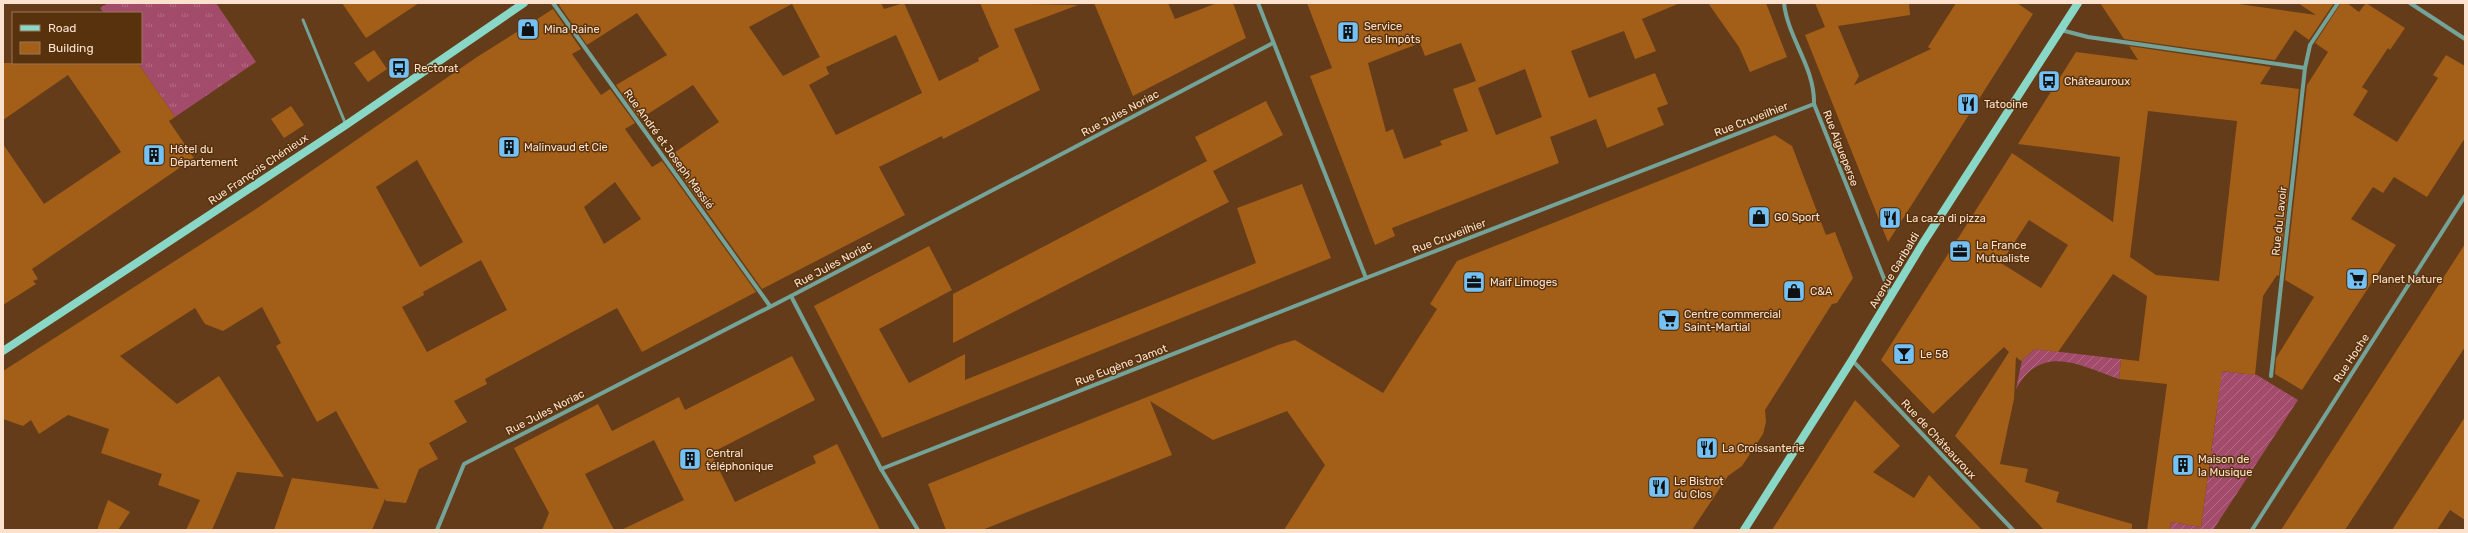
<svg xmlns="http://www.w3.org/2000/svg" width="2468" height="533" viewBox="0 0 2468 533" font-family="Rubik,sans-serif">
<defs>
<pattern id="grass-tufts" width="24" height="20" patternUnits="userSpaceOnUse"><rect width="24" height="20" fill="#a24b6a"/><path d="M3 7l-1-3M5 7V3M7 7l1-3M15 17l-1-3M17 17v-4M19 17l1-3" fill="none" stroke="#b46d85"/></pattern>
<pattern id="garden-furrows" width="10" height="10" patternUnits="userSpaceOnUse"><rect width="10" height="10" fill="#a24b6a"/><path d="M-1 1l2-2M0 10L10 0M9 11l2-2" fill="none" stroke="#b46d85"/></pattern>
</defs>
<rect width="100%" height="100%" fill="#643c19"/>
<polygon fill="url(#grass-tufts)" points="108,3 216,3 256,62 175,117 138,63 141,63 141,13 104,13 100,8"/>
<g fill="url(#garden-furrows)">
<path d="M2035 349 2121 359 2119 379C2081 366 2042 342 2016 389L2022 360Z"/>
<polygon points="2184,367 2257,375 2298,400 2213,530 2170,530 2171,522 2201,527 2217,409 2179,403"/>
</g>
<g fill="#a35e17" fill-rule="evenodd">
<polygon points="342,3 419,3 366,38"/>
<path d="M561 3H881L884 9 904 3 939 81 979 61 978 58 999 47 980 3 1078 5 1014 29 1040 90 943 139 942 136 879 167 905 215 762 289 668 157 719 122 693 85 640 119 616 85 667 55 637 13 587 45 559 5ZM792 4 820 57 783 76 749 27ZM896 35 922 93 836 135 809 85 829 74 826 67Z"/>
<polygon points="1094,3 1168,3 1175,19 1217,3 1233,3 1246,38 1133,96"/>
<path d="M1307 3H1680L1642 19 1656 51 1635 59 1624 31 1571 51 1589 98 1655 73 1668 104 1657 108 1664 125 1607 148 1596 119 1550 137 1559 163 1392 228 1395 236 1375 245 1310 76 1332 68ZM1420 43 1425 56 1461 43 1476 81 1453 89 1468 131 1440 141 1442 145 1404 159 1393 129 1386 132 1368 63ZM1525 69 1542 117 1496 135 1478 88Z"/>
<polygon points="1708,3 1766,3 1787,57 1750,72 1739,47"/>
<polygon points="1815,3 1909,3 1910,15 1838,26 1859,76 1854,85 1931,49 1928,47 1956,3 2017,3 2033,14 1888,242 1805,35 1825,27"/>
<polygon points="2100,3 2232,3 2316,15 2298,3 2334,3 2309,40 2295,30 2275,60 2124,39"/>
<polygon points="2341,3 2347,3 2359,12 2366,3 2405,28 2390,50 2388,48 2362,87 2368,91 2353,115 2397,142 2438,78 2433,75 2446,55 2465,66 2465,138 2427,197 2394,177 2383,193 2373,187 2351,219 2396,245 2302,390 2275,374 2276,358 2314,297 2285,280 2307,85 2328,52 2315,43"/>
<path d="M553 9 581 49 572 54 601 95 610 89 635 123 625 129 652 167 662 161 756 292 642 352 617 308 485 379 487 384 454 401 467 422 429 443 438 459 419 469 406 503 386 501 385 499 372 530H274L292 478 379 489 336 411 317 422 276 346 281 343 262 307 223 331 205 324 195 308 120 356 177 404 219 376 284 477 237 472 212 530H186L200 500 158 485 162 474 101 453 109 429 68 415 39 434 31 420 23 426 3 419V371L256 209 477 57ZM417 160 463 242 420 267 376 187ZM615 182 641 219 604 244 584 207ZM481 260 507 310 427 352 402 307 424 295 423 292Z"/>
<path d="M2129 46 2271 67 2260 84 2299 89 2279 276 2277 275 2263 296 2255 375 2222 371 2201 527 2171 522 2170 530H2147L2167 384 2119 379 2121 359 2139 361 2147 296 2113 274 2058 352 2035 349 2021 361 2016 357 2014 399 2000 464 2028 469 2025 482 2059 492 2056 502 2132 524V530H2044L1955 436 2009 352 2004 347 1933 414 1881 360 2012 153 2113 222 2120 157 2018 144 2076 52 2138 60ZM2148 111 2237 121 2219 281 2156 275 2130 257ZM2029 220 2068 245 2041 288 2001 263Z"/>
<polygon points="374,50 387,69 368,82 354,63"/>
<polygon points="3,63 138,63 175,117 169,121 194,158 32,269 38,279 33,281 36,284 3,305 3,144 44,204 121,152 68,75 3,120"/>
<polygon points="1266,101 1283,135 1213,171 1229,202 953,343 953,294 1207,161 1195,137"/>
<polygon points="291,106 304,125 284,138 271,119"/>
<polygon points="1775,135 1792,146 1826,235 1835,232 1853,278 1837,303 1832,304 1765,410 1766,422 1763,434 1742,466 1728,476 1692,530 1284,530 1325,465 1287,411 1213,440 1150,401 1172,455 982,530 946,530 928,484 1278,345 1295,340 1383,393 1437,309 1430,304 1457,261"/>
<polygon points="1302,184 1331,258 882,438 814,306 929,246 952,290 879,329 909,383 965,354 965,380 1256,263 1237,208"/>
<polygon points="2465,244 2465,347 2345,530 2281,530"/>
<polygon points="792,356 815,400 711,453 735,502 816,463 813,456 837,444 880,530 621,530 684,500 654,440 585,474 614,530 542,530 549,513 514,448 598,404 612,431 679,397 685,410"/>
<polygon points="1855,400 1900,446 1873,472 1914,498 1929,475 1982,530 1772,530"/>
<polygon points="2465,417 2465,520 2450,510 2437,530 2392,530"/>
<polygon points="108,500 130,512 118,530 97,530"/>
</g>
<g fill="none" stroke-linecap="round" stroke-linejoin="round">
<polyline stroke="#74a499" stroke-width="3" points="303,20 346,125"/>
<g stroke="#74a499" stroke-width="4">
<polyline points="553,3 770,306"/>
<polyline points="1258,3 1366,278 1814,104"/>
<path d="M1784 3C1788 39 1815 67 1814 104L1891 296"/>
<polyline points="2410,3 2465,39"/>
<polyline points="2061,30 2088,37 2305,68"/>
<polyline points="791,296 881,469"/>
<polyline points="1852,360 2013,530"/>
<polyline points="2271,376 2305,68 2310,45 2338,3"/>
<polyline points="437,530 464,464 791,296 1273,43"/>
<polyline points="918,530 881,469 1366,278"/>
<polyline points="2252,530 2465,196"/>
</g>
<g stroke="#89d8c7" stroke-width="8">
<polyline points="3,351 346,125 524,3"/>
<polyline points="1744,530 1852,360 1923,243 2078,3"/>
</g>
</g>
<defs>
<g id="shop-square" transform="scale(1.15)"><rect x="-9" y="-9" width="18" height="18" rx="4" fill="#73c1f5" stroke="#58320d"/><path d="M-5-2.5h2.3a2.7 3.5 0 0 1 5.4 0H5L5.5 6h-11ZM-1.5-2.5h3a1.5 2.3 0 0 0-3 0Z" fill="#111"/></g>
<g id="building-square" transform="scale(1.15)"><rect x="-9" y="-9" width="18" height="18" rx="4" fill="#73c1f5" stroke="#58320d"/><path d="M-4-6H4V6H1V3H-1V6H-4ZM-2.5-4.3h1.7v1.8h-1.7ZM.8-4.3h1.7v1.8H.8ZM-2.5-1h1.7V.8h-1.7ZM.8-1h1.7V.8H.8Z" fill="#111"/></g>
<g id="bus-square" transform="scale(1.15)"><rect x="-9" y="-9" width="18" height="18" rx="4" fill="#73c1f5" stroke="#58320d"/><path d="M-5-6H5V4H4V6H2V4H-2V6H-4V4H-5ZM-3.5-4V0h7V-4ZM-3.5 1.2v1.5H-2V1.2ZM2 1.2v1.5H3.5V1.2Z" fill="#111"/></g>
<g id="restaurant-square" transform="scale(1.15)"><rect x="-9" y="-9" width="18" height="18" rx="4" fill="#73c1f5" stroke="#58320d"/><path d="M-5-6h1v4h1v-4h1v4h1v-4h1v5L-1.5 .5V6h-2V.5L-5-1ZM5-6V6H3V1.5H1.5Q1.5-4 5-6Z" fill="#111"/></g>
<g id="office-square" transform="scale(1.15)"><rect x="-9" y="-9" width="18" height="18" rx="4" fill="#73c1f5" stroke="#58320d"/><path d="M-6-3h4V-5.5h4V-3h4V5H-6ZM-1-4.5V-3h2v-1.5ZM-6 0V1H6V0Z" fill="#111"/></g>
<g id="supermarket-square" transform="scale(1.15)"><rect x="-9" y="-9" width="18" height="18" rx="4" fill="#73c1f5" stroke="#58320d"/><path d="M-6-5.5h2.5l.6 2H6L4.5 2H-2.5L-4.4-4H-6ZM-1.5 3.2a1.3 1.3 0 1 0 .1 0ZM3 3.2a1.3 1.3 0 1 0 .1 0Z" fill="#111"/></g>
<g id="bar-square" transform="scale(1.15)"><rect x="-9" y="-9" width="18" height="18" rx="4" fill="#73c1f5" stroke="#58320d"/><path d="M-6-5H6L.8 .8V4.5H3.5V6h-7V4.5H-.8V.8Z" fill="#111"/></g>
</defs>
<g fill-rule="evenodd">
<use href="#shop-square" x="528" y="29"/>
<use href="#building-square" x="1348" y="32"/>
<use href="#bus-square" x="399" y="68"/>
<use href="#bus-square" x="2049" y="81"/>
<use href="#restaurant-square" x="1968" y="104"/>
<use href="#building-square" x="509" y="147"/>
<use href="#building-square" x="154" y="155"/>
<use href="#shop-square" x="1759" y="217"/>
<use href="#restaurant-square" x="1890" y="218"/>
<use href="#office-square" x="1960" y="251"/>
<use href="#supermarket-square" x="2357" y="279"/>
<use href="#office-square" x="1474" y="282"/>
<use href="#shop-square" x="1794" y="291"/>
<use href="#supermarket-square" x="1669" y="320"/>
<use href="#bar-square" x="1904" y="354"/>
<use href="#restaurant-square" x="1707" y="448"/>
<use href="#building-square" x="690" y="459"/>
<use href="#building-square" x="2183" y="465"/>
<use href="#restaurant-square" x="1659" y="487"/>
</g>
<g text-anchor="middle" stroke-width="3" stroke-linejoin="round" paint-order="stroke">
<g font-size="11" fill="#fbe2cf" stroke="#58320d" text-anchor="start">
<text x="1364" y="30">Service<tspan x="1364" dy="13">des Impôts</tspan></text>
<text x="544" y="33">Mina Raine</text>
<text x="414" y="72">Rectorat</text>
<text x="2064" y="85">Châteauroux</text>
<text x="1984" y="108">Tatooine</text>
<text x="524" y="151">Malinvaud et Cie</text>
<text x="170" y="153">Hôtel du<tspan x="170" dy="13">Département</tspan></text>
<text x="1774" y="221">GO Sport</text>
<text x="1906" y="222">La caza di pizza</text>
<text x="1976" y="249">La France<tspan x="1976" dy="13">Mutualiste</tspan></text>
<text x="2372" y="283">Planet Nature</text>
<text x="1490" y="286">Maif Limoges</text>
<text x="1810" y="295">C&amp;A</text>
<text x="1684" y="318">Centre commercial<tspan x="1684" dy="13">Saint-Martial</tspan></text>
<text x="1920" y="358">Le 58</text>
<text x="1722" y="452">La Croissanterie</text>
<text x="706" y="457">Central<tspan x="706" dy="13">téléphonique</tspan></text>
<text x="2198" y="463">Maison de<tspan x="2198" dy="13">la Musique</tspan></text>
<text x="1674" y="485">Le Bistrot<tspan x="1674" dy="13">du Clos</tspan></text>
</g>
<g font-size="11" fill="#fbe2cf" stroke="#58320d">
<text transform="translate(1120 113) rotate(-28)" y="4">Rue Jules Noriac</text>
<text transform="translate(1751 119) rotate(-21)" y="4">Rue Cruveilhier</text>
<text transform="translate(1841 148) rotate(69)" y="4">Rue Aigueperse</text>
<text transform="translate(669 149) rotate(54)" y="4">Rue André et Joseph Massié</text>
<text transform="translate(258 169) rotate(-34)" y="4">Rue François Chénieux</text>
<text transform="translate(2279 221) rotate(-84)" y="4">Rue du Lavoir</text>
<text transform="translate(1449 236) rotate(-21)" y="4">Rue Cruveilhier</text>
<text transform="translate(833 264) rotate(-28)" y="4">Rue Jules Noriac</text>
<text transform="translate(1894 270) rotate(-59)" y="4">Avenue Garibaldi</text>
<text transform="translate(2351 358) rotate(-57)" y="4">Rue Hoche</text>
<text transform="translate(1121 365) rotate(-21)" y="4">Rue Eugène Jamot</text>
<text transform="translate(545 412) rotate(-27)" y="4">Rue Jules Noriac</text>
<text transform="translate(1939 439) rotate(47)" y="4">Rue de Châteauroux</text>
</g>
</g>
<rect width="2468" height="533" fill="none" stroke="#fbe2cf" stroke-width="8"/>
<rect x="12" y="12" width="130" height="52" fill="#58320d" stroke="#99785b"/>
<rect x="20" y="25" width="20" height="6" fill="#89d8c7" stroke="#99785b"/>
<text x="48" y="32" font-size="12" fill="#fbe2cf">Road</text>
<rect x="20" y="42" width="20" height="12" fill="#a35e17" stroke="#99785b"/>
<text x="48" y="52" font-size="12" fill="#fbe2cf">Building</text>
</svg>
